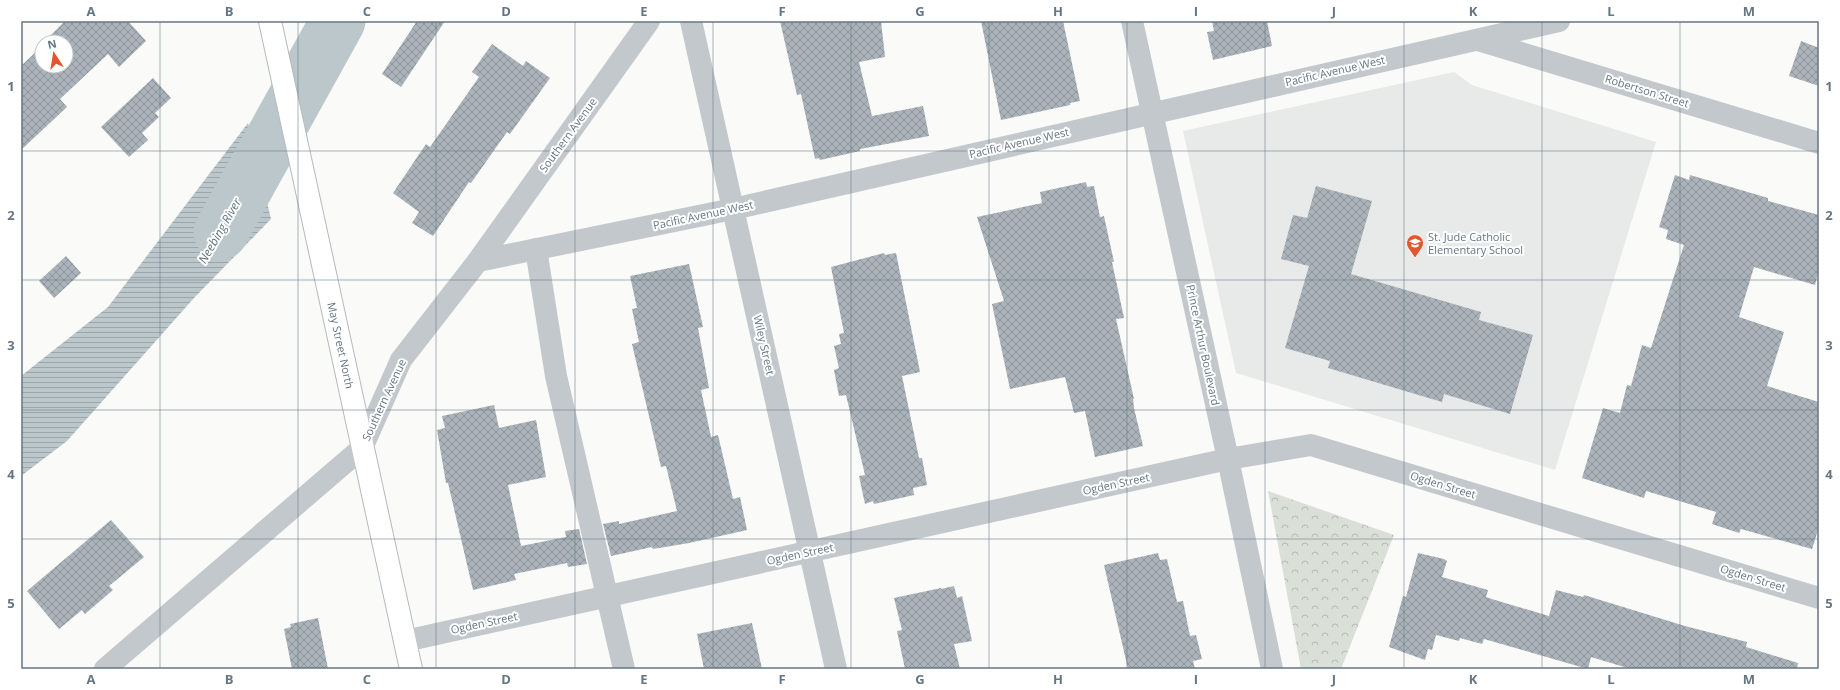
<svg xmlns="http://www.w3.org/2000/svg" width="1840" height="690" viewBox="0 0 1840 690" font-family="'Open Sans',sans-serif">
<defs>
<pattern id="park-crowns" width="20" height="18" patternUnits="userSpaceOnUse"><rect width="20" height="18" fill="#dadfd7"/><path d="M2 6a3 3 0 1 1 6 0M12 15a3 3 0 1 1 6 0" fill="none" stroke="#b4b9b4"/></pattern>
<pattern id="water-rules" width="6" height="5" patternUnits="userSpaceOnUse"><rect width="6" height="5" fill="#bbc7cb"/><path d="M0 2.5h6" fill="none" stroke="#9ca6aa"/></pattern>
<pattern id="building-cross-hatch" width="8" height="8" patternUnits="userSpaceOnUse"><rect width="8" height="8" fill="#aab3b9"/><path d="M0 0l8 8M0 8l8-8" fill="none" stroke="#8e969c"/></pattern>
</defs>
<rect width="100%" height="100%" fill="#fafaf8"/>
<polygon fill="#e8e9e9" points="1454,72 1472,85 1656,142 1555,470 1236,373 1183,131"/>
<polygon fill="url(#park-crowns)" points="1268,491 1394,535 1341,669 1301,669"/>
<g fill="url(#water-rules)">
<polygon points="321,21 344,21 332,32 332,52"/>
<polygon points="248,123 271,219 194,298 67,441 21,476 21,376 108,307"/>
</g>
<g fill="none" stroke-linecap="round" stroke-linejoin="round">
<polyline stroke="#bbc7cb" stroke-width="55" points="221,232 338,21"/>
</g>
<g fill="url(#building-cross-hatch)">
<polygon points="65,21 128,21 146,41 119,67 108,54 60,99 67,107 21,150 21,66 42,46 42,66 66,66 66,42 46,42 49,39 48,38"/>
<polygon points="417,21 445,21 401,87 382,74"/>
<polygon points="780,21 881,21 885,57 859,62 872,116 923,106 929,136 860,149 860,151 820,160 819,158 815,159 801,94 797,95"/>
<polygon points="981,21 1063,21 1080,101 1070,103 1070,105 1001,120"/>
<polygon points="1212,21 1267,21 1272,46 1213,60 1207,32 1214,31"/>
<polygon points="1801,41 1819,48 1819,86 1789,76"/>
<polygon points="492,44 523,66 526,61 550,78 510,134 507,132 471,183 469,182 433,236 412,223 419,212 393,193 426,144 430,147 479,77 472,72"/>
<polygon points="153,78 171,98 155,113 159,117 142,133 148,140 129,157 101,127"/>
<polygon points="1675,175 1689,180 1690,175 1768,198 1768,201 1819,215 1819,270 1815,285 1754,267 1739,317 1784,332 1767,386 1819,402 1819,527 1812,549 1741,529 1739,533 1712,524 1716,512 1646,491 1644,498 1582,478 1603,408 1620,413 1627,385 1631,386 1642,345 1651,348 1684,245 1666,239 1668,230 1659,227"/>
<polygon points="1086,182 1087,187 1094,186 1100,217 1104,216 1114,262 1112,262 1124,318 1116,319 1134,399 1133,399 1134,408 1143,446 1095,457 1085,411 1074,413 1065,377 1010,389 992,304 1004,301 977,217 1042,203 1040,192"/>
<polygon points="1316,186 1372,201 1351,274 1481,312 1479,320 1533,335 1510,414 1444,394 1442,402 1328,368 1330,361 1285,348 1309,266 1281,259 1293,215 1307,218"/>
<polygon points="884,253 885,255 896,253 920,372 902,376 919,458 922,458 927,485 913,488 914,495 874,504 873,501 865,504 859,476 865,475 846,395 839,396 834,370 839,368 834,346 841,344 839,334 844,333 831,267"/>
<polygon points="66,256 81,273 54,298 39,281"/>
<polygon points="689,264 703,327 698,328 709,388 701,390 711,437 718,435 733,499 740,497 747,530 689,543 653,549 652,547 611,556 603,524 619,521 619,524 677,511 666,466 661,467 632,344 639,342 632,309 637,308 630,276"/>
<polygon points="494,405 499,428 536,420 546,477 508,485 521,546 566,537 565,531 579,529 587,564 568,567 567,563 514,574 516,580 473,590 448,483 446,483 437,430 445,428 442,416"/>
<polygon points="111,520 144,557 109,586 113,590 85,614 82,610 59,629 27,591"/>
<polygon points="1158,553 1160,560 1167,559 1177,602 1183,601 1190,636 1196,635 1202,659 1193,661 1195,669 1128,669 1104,565"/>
<polygon points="1418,553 1444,559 1447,561 1442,577 1488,590 1486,597 1495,600 1549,616 1556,590 1583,597 1584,595 1685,626 1747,642 1746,647 1798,663 1797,669 1631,669 1591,657 1588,669 1484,639 1482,644 1460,638 1459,641 1436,635 1432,650 1428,649 1425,660 1389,647 1403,596 1406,597"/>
<polygon points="954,586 957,598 962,596 972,641 954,644 960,669 905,669 897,631 902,630 894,598 941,588 941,589"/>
<polygon points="318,618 328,669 292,669 284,629 291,627 290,624"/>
<polygon points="752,623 762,669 704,669 697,634"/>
</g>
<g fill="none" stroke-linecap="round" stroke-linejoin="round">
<g stroke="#b5babe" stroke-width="24">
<g id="major">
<path id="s1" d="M270 21 411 669"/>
</g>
</g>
<g stroke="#c3c8cc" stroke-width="22">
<polyline points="691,21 836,669"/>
<polyline points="1132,21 1228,459 1272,669"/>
<polyline points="1478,40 1819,143"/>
<polyline points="536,249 556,376 624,669"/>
<polyline points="478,261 733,209 1559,21"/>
<polyline points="405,641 1228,459 1311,445 1819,598"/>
<polyline points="105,669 362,448 401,360 478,261 649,21"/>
</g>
<use href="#major" stroke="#fff" stroke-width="22"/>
</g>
<path fill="none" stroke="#657683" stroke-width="1" stroke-opacity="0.55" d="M160 21V669M298 21V669M436 21V669M575 21V669M713 21V669M851 21V669M989 21V669M1127 21V669M1265 21V669M1404 21V669M1542 21V669M1680 21V669M21 151H1819M21 280H1819M21 410H1819M21 539H1819"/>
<defs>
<g id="school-pin" transform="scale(0.9)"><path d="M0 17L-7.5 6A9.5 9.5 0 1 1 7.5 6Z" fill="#e4572e" stroke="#fff"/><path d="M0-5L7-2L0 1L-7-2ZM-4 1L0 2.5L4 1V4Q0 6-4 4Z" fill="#fff"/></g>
</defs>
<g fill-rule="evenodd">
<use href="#school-pin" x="1415" y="243"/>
</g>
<g text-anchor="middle" stroke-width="4" stroke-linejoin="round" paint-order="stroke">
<g font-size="11" fill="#657683" stroke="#fff">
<text transform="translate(1335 71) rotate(-13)" y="4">Pacific Avenue West</text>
<text transform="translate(1647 91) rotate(17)" y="4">Robertson Street</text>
<text transform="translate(568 135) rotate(-54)" y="4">Southern Avenue</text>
<text transform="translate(1019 143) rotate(-13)" y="4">Pacific Avenue West</text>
<text transform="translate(703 215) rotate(-12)" y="4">Pacific Avenue West</text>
<text dy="4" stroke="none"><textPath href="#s1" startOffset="332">May Street North</textPath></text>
<text transform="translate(764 345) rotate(77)" y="4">Wiley Street</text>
<text transform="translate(1203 345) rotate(78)" y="4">Prince Arthur Boulevard</text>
<text transform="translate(384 400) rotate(-65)" y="4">Southern Avenue</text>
<text transform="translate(1116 484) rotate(-12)" y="4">Ogden Street</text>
<text transform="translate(1443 485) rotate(17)" y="4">Ogden Street</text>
<text transform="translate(800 554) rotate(-12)" y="4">Ogden Street</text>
<text transform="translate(1753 578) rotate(17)" y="4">Ogden Street</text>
<text transform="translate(484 623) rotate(-12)" y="4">Ogden Street</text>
</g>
<g font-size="11" fill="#657683" stroke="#fff" text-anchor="start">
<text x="1428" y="241">St. Jude Catholic<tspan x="1428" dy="13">Elementary School</tspan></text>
</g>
<g font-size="12" font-style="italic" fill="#60757c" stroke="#fff">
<text transform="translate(220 231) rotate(-60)" y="4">Neebing River</text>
</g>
</g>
<rect width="1840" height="690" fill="none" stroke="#ffffff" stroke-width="44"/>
<g transform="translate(54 54) rotate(348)"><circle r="19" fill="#ffffff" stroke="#c1c8cd"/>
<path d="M0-3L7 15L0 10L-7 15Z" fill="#e4572e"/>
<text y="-6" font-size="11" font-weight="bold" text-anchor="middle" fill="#657683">N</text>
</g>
<rect x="22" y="22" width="1796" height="646" fill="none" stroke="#657683" stroke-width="1.5"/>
<g font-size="13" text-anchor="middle" font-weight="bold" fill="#657683">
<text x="91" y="16">A</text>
<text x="229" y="16">B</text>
<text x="367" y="16">C</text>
<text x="506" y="16">D</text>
<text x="644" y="16">E</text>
<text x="782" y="16">F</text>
<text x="920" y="16">G</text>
<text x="1058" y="16">H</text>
<text x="1196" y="16">I</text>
<text x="1334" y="16">J</text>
<text x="1473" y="16">K</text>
<text x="1611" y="16">L</text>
<text x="1749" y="16">M</text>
<text x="11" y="91">1</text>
<text x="1829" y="91">1</text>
<text x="11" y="220">2</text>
<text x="1829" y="220">2</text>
<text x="11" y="350">3</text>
<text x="1829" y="350">3</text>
<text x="11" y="479">4</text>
<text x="1829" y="479">4</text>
<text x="11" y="608">5</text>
<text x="1829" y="608">5</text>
<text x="91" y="684">A</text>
<text x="229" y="684">B</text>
<text x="367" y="684">C</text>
<text x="506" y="684">D</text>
<text x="644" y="684">E</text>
<text x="782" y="684">F</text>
<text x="920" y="684">G</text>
<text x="1058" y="684">H</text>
<text x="1196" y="684">I</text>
<text x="1334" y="684">J</text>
<text x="1473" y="684">K</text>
<text x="1611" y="684">L</text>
<text x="1749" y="684">M</text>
</g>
</svg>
